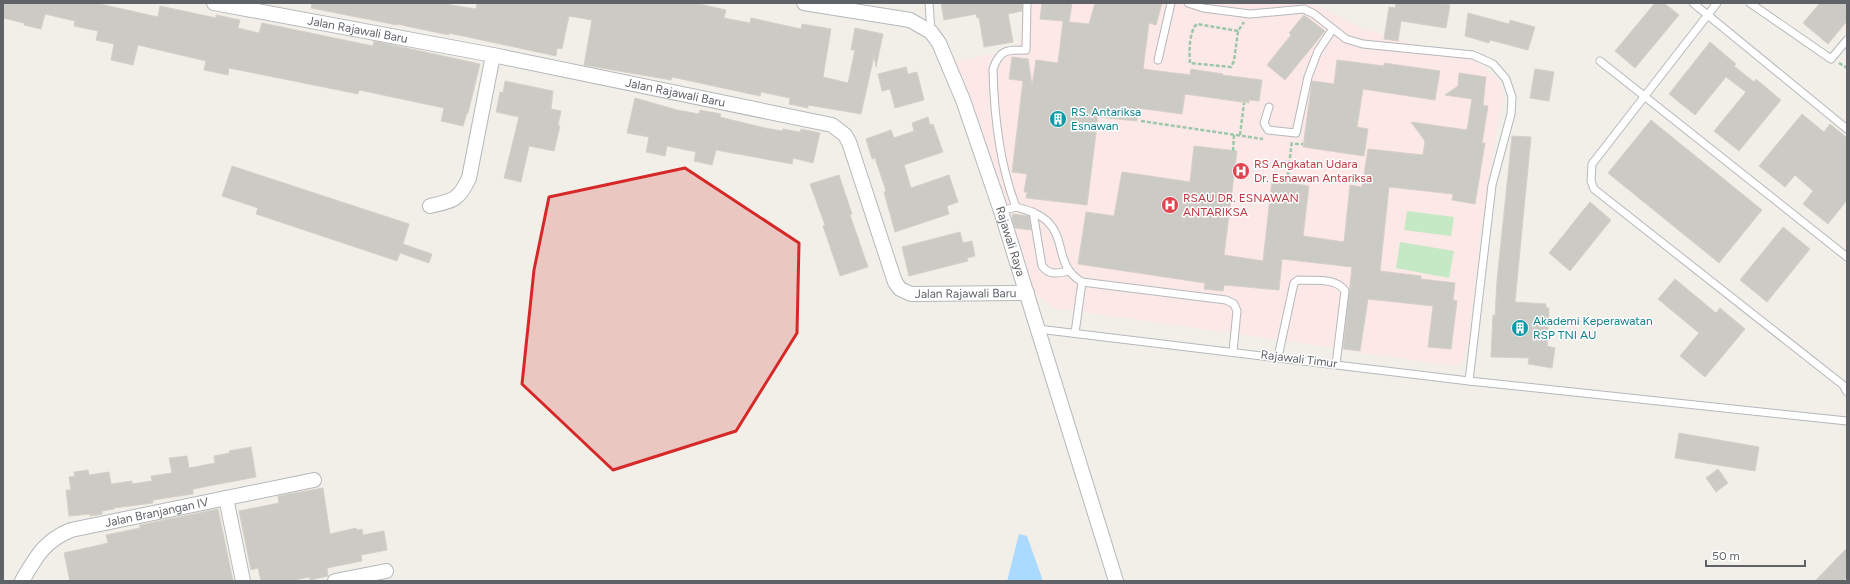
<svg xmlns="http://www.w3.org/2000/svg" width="1850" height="584" viewBox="0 0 1850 584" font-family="Figtree,sans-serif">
<rect width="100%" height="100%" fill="#f1efe8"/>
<polygon fill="#fce8e6" points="1022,3 1305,3 1319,6 1361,28 1477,62 1498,79 1505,95 1498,122 1482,220 1469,339 1462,365 1454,366 1422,362 1314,345 1054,308 1032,292 985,143 955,62 1018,48 1023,14"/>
<g fill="#c5e8c5">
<polygon points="1407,211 1454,217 1451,236 1404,230"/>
<polygon points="1400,242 1454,251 1449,278 1396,268"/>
</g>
<polygon fill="#aadaff" points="1019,534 1027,536 1043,581 1007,581"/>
<g fill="#cccac5" stroke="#d6d1c6">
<polygon points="3,3 101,3 100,4 158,17 160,6 216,18 216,15 240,20 238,28 259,33 262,23 373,46 374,41 388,44 480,64 468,113 467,113 463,126 441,121 444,108 359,90 358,94 229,68 228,75 204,70 206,61 138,45 133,65 111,60 114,44 96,40 98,31 74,26 75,21 45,14 41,29 24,25 24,23 3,18"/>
<polygon points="312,3 439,3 476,9 477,3 695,3 726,10 724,18 750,23 751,18 801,29 802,24 831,29 823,77 848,83 855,50 851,50 855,28 883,34 876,67 874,56 861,114 808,105 808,108 789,104 790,98 761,92 760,96 672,77 671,80 584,65 592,20 569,16 562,49 557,48 556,56 449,33 449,35 397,24 397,25 311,8"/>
<polygon points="941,3 1022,3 1022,11 1008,14 1013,42 984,47 979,18 977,18 976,14 944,20"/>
<polygon points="1042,3 1072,3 1069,22 1089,24 1095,3 1162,3 1156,25 1149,23 1143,69 1190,75 1191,69 1223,74 1222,75 1262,80 1259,101 1249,100 1249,103 1185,94 1182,114 1138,108 1137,121 1098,117 1087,205 1026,198 1027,192 1024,192 1027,174 1012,172 1023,81 1009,79 1012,57 1028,59 1032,85 1036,60 1058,63 1063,21 1040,19"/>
<polygon points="1396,3 1437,3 1450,5 1446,28 1401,21 1398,41 1384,39 1389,7 1395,8"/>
<polygon points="1655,3 1664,3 1679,15 1635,68 1615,51"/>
<polygon points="1820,3 1847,3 1847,21 1828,44 1803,23"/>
<polygon points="1468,13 1509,24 1510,20 1535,27 1528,50 1490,40 1489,43 1465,36"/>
<polygon points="1304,15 1325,31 1285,80 1267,65 1291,35 1289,33"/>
<polygon points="1710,42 1736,64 1734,66 1754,82 1756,79 1781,100 1739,151 1714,131 1746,92 1726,77 1695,115 1669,94"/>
<polygon points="1337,60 1384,66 1384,63 1440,71 1435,100 1363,89 1357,127 1368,129 1364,156 1303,147 1312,81 1334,84"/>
<polygon points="906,67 908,74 917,72 924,100 895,108 890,89 882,91 878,74"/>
<polygon points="1535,69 1554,72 1549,101 1530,98"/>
<polygon points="1459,73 1486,77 1483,105 1488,106 1482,143 1485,143 1475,204 1452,200 1453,194 1389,187 1380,271 1421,276 1421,279 1455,283 1453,300 1457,301 1451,349 1428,347 1433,306 1368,299 1360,351 1343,349 1352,267 1282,259 1279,290 1224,285 1223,291 1204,289 1205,283 1078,264 1086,212 1114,216 1122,172 1190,182 1194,146 1237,151 1224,255 1263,261 1272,180 1309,186 1303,236 1344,242 1350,185 1362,187 1368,149 1423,155 1425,141 1411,122 1467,130 1472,99 1445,95 1458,86"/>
<polygon points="505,81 553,91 551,109 561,111 558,125 560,126 554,151 529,146 521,182 504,178 519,117 496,112 500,92 503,93"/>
<polygon points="635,98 677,110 699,114 700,110 721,114 720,117 765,128 782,131 783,129 800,132 801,129 820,133 813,163 793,158 792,164 716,150 712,165 694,161 696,152 667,146 665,156 646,152 649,137 627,133"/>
<polygon points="1802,114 1824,132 1830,124 1847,138 1847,200 1828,224 1803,204 1813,191 1795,175 1785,187 1759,166"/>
<polygon points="928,117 930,125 933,124 943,152 904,165 911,188 949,175 958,202 947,206 949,214 895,232 884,192 886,191 875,158 872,159 866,139 891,130 894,138 914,131 912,123"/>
<polygon points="1651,120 1762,210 1719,263 1608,173"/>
<polygon points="1512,136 1531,137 1515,302 1546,304 1546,308 1549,308 1547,346 1555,348 1552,368 1528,364 1529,358 1491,357 1493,315 1495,316 1497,280"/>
<polygon points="232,166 409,224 403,244 432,254 429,263 400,253 397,261 256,214 258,208 222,196"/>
<polygon points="839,175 852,214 850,215 868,267 840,276 823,226 825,225 810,184"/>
<polygon points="1590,202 1611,220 1570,271 1549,253"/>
<polygon points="1013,214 1029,216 1031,230 1015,228 1012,219"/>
<polygon points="1783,227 1810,249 1767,302 1740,280"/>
<polygon points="960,232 963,243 972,241 975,256 967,258 968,261 909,276 902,247"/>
<polygon points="1675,279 1716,313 1720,308 1745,329 1705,377 1680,356 1699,333 1658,299"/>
<polygon points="1679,433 1759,447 1755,471 1675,458"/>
<polygon points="251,447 256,477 193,489 193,494 153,500 153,503 114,508 114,509 102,511 102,514 90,516 90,514 69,516 66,490 71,490 69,477 75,476 74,472 88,470 89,475 109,472 111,484 132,481 132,484 152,481 151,476 172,473 169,458 187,456 189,468 215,463 214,456 230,453 229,451"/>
<polygon points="1718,469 1728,483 1716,492 1706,478"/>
<polygon points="323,488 330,534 356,528 357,530 362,529 363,535 384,531 387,550 361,555 362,561 327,568 328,576 310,580 310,577 289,581 261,581 258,568 251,570 239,511 279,503 278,496"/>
<polygon points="218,509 233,581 70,581 64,553 108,543 106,535 140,528 140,525"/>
<polygon points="1847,548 1847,577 1843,581 1815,581"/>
</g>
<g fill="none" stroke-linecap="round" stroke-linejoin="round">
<g stroke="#b5b8bc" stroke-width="9">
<g id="lane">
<polyline points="929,3 931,31"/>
<polyline points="1188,3 1203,8 1250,14 1304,9 1314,14 1346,39 1363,44 1473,55 1493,64 1506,79 1512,97 1511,114 1492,185 1469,381"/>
<polyline points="1693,3 1847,129"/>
<polyline points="1717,3 1592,164 1591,181 1594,189 1843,385 1847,392"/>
<polyline points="1750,3 1831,59 1847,40"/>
<polyline points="1158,60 1171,3"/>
<polyline points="1600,61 1847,257"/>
<polyline points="1269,107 1264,123 1268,130 1296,133 1308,77 1318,51 1332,30"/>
<path d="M1016 207C1027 210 1038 213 1047 221 1067 240 1054 265 1082 282L1226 300 1234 304 1237 311 1233 351"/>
<path d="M1001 211 1016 207C999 163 994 115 993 69 1000 49 1007 50 1026 50L1027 3"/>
<path d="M1033 212 1042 266C1049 275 1057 274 1068 271"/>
<polyline points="1038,329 1469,381 1847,421"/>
<polyline points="1075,333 1082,282"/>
<path d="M1278 357 1294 283 1298 280C1314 281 1336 277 1345 291L1336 364"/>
</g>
</g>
<g stroke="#b5b8bc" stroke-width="16">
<g id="street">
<path id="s1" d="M214 3 493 55 832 125 845 135 849 142 895 282 900 289 911 294 1027 293"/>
<path id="s2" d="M804 3 910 20 931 32 939 43 963 100 1001 211 1116 581"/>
<path d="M430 206C453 201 459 200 469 178L493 55"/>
<polyline points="226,498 243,581"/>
<path id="s3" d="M22 581C36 557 44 541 71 530L314 480"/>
<polyline points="335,581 386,571"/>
</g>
</g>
<g stroke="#9cc7a9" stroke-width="2.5" stroke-dasharray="4 2" stroke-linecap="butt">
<path d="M1238 31 1197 24C1189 31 1189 52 1190 63L1231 67 1234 61 1238 31 1244 22"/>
<polyline points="1839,63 1847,68"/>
<polyline points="1141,121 1263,139"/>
<polyline points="1240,135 1244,103"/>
<polyline points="1295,144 1303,144"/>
<polyline points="1233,151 1234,135"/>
<polyline points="1287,182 1292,141"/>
</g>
<use href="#lane" stroke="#fff" stroke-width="7"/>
<use href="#street" stroke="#fff" stroke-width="14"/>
</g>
<path fill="#d62828" fill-opacity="0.2" stroke="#d62828" stroke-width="3" stroke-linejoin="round" d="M685 168 799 243 797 333 736 431 613 470 522 384 534 270 549 197Z"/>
<defs>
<g id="building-disc" transform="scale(0.9)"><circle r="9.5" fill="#0f9aa8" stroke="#fff"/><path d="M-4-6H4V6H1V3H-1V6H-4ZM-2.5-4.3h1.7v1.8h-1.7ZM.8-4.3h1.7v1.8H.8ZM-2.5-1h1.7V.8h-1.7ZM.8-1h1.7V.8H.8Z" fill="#fff"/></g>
<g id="hospital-disc" transform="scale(0.9)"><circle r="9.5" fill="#e0444e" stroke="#fff"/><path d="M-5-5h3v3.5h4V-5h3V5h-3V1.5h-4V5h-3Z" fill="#fff"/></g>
</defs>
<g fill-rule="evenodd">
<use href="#building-disc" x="1058" y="119"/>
<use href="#hospital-disc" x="1241" y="171"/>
<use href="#hospital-disc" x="1170" y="205"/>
<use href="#building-disc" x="1520" y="328"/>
</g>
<g text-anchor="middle" stroke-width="3" stroke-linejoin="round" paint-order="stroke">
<g font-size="12" fill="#5f6368" stroke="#fff">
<text dy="4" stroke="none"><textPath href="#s1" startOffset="146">Jalan Rajawali Baru</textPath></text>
<text dy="4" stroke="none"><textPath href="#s1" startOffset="470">Jalan Rajawali Baru</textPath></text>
<text dy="4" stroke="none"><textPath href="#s2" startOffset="356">Rajawali Raya</textPath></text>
<text dy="4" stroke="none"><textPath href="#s1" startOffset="877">Jalan Rajawali Baru</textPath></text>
<text transform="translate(1299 359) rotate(7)" y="4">Rajawali Timur</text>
<text dy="4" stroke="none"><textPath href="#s3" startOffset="160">Jalan Branjangan IV</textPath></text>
</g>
<g font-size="12" fill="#0d838f" stroke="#fff" text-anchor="start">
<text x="1071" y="116">RS. Antariksa<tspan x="1071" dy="14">Esnawan</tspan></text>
<text x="1533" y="325">Akademi Keperawatan<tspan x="1533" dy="14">RSP TNI AU</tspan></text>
</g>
<g font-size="12" fill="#be3a42" stroke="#fff" text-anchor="start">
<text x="1254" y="168">RS Angkatan Udara<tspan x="1254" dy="14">Dr. Esnawan Antariksa</tspan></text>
<text x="1183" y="202">RSAU DR. ESNAWAN<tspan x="1183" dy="14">ANTARIKSA</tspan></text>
</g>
</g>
<rect width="1850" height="584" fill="none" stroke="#5f6368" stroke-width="8"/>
<path d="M1706 560v6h99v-6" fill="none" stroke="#5f6368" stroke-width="2"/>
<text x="1712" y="560" font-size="12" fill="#5f6368" stroke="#ffffff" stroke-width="3" paint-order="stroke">50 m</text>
</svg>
